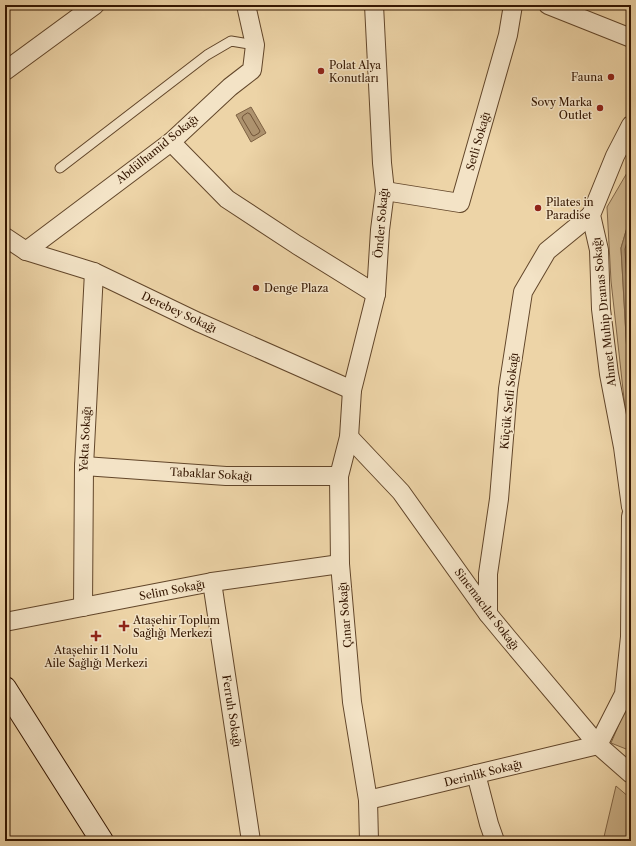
<svg xmlns="http://www.w3.org/2000/svg" width="636" height="846" viewBox="0 0 636 846" font-family="'Libre Caslon Text',serif">
<rect width="100%" height="100%" fill="#edd4a7"/>
<filter id="stains"><feTurbulence type="fractalNoise" baseFrequency=".005" numOctaves="4"/><feColorMatrix values="0 0 0 0 .2 0 0 0 0 .09 0 0 0 0 .02 0 0 0 .5 -.17"/></filter>
<radialGradient id="worn" r=".72"><stop offset=".6" stop-color="#630" stop-opacity="0"/><stop offset="1" stop-color="#630" stop-opacity=".3"/></radialGradient>
<g fill="#ceb48b" stroke="#816546">
<polygon points="631,166 631,214 621,248 628,371 631,389 631,462 611,281 607,207"/>
<polygon points="631,696 631,751 611,743"/>
<polygon points="616,786 630,798 631,841 603,841"/>
</g>
<g fill="#ae936f" stroke="#7d6143">
<polygon points="251,107 266,133 251,142 236,115"/>
<polygon points="631,214 631,389 628,371 621,248"/>
</g>
<g fill="none" stroke-linecap="round" stroke-linejoin="round">
<g stroke="#715438" stroke-width="1">
<polygon points="248,113 250,114 260,131 259,133 254,136 252,135 242,118 243,116"/>
<polyline points="631,228 625,249 631,358"/>
</g>
<g stroke="#62462a" stroke-width="11">
<polyline id="lane" points="60,168 207,55 231,41 255,45"/>
</g>
<g stroke="#62462a" stroke-width="20">
<g id="street">
<polyline points="548,5 631,38"/>
<polyline points="5,71 95,5"/>
<polyline points="631,125 615,156 591,215 599,250 601,309 609,374 623,447 631,507"/>
<polyline points="171,142 227,199 297,245 376,294"/>
<polyline points="385,191 460,203 508,35 513,5"/>
<polyline points="5,237 26,251 94,272 198,322 352,390"/>
<polyline points="26,251 171,142 230,87 252,70 255,45 246,5"/>
<polyline points="349,437 401,492 488,614 507,637 598,745 631,774"/>
<polyline points="84,466 226,476 339,476"/>
<polyline points="212,582 251,841"/>
<polyline points="83,607 84,466 94,272"/>
<polyline points="488,614 488,574 499,499 508,389 523,292 547,251 591,215"/>
<polyline points="5,622 212,582 340,564"/>
<polyline points="476,774 489,824 495,841"/>
<polyline points="368,800 598,745 624,694 630,637 631,516"/>
<polyline points="369,841 368,800 352,702 340,564 339,476 349,437 352,390 376,294 380,230 385,191 382,163 374,5"/>
</g>
</g>
<g stroke="#341601" stroke-width="24">
<polyline id="secondary" points="5,688 102,841"/>
</g>
<use href="#lane" stroke="#f3e3c6" stroke-width="9"/>
<use href="#street" stroke="#f3e3c6" stroke-width="18"/>
<use href="#secondary" stroke="#f3e3c6" stroke-width="22"/>
</g>
<g fill="#8f2418" stroke="#f3e3c6" stroke-width="1.5">
<circle cx="321" cy="71" r="4"/>
<circle cx="611" cy="77" r="4"/>
<circle cx="600" cy="108" r="4"/>
<circle cx="538" cy="208" r="4"/>
<circle cx="256" cy="288" r="4"/>
<path d="M122 620h4v4h4v4h-4v4h-4v-4h-4v-4h4z"/>
<path d="M94 630h4v4h4v4h-4v4h-4v-4h-4v-4h4z"/>
</g>
<g text-anchor="middle" stroke-width="3" stroke-linejoin="round" paint-order="stroke">
<g font-size="11" fill="#341601" stroke="#f3e3c6" text-anchor="start">
<text x="329" y="69">Polat Alya<tspan x="329" dy="13">Konutları</tspan></text>
<text x="603" y="81" text-anchor="end">Fauna</text>
<text x="592" y="106" text-anchor="end">Sovy Marka<tspan x="592" dy="13">Outlet</tspan></text>
<text x="546" y="206">Pilates in<tspan x="546" dy="13">Paradise</tspan></text>
<text x="264" y="292">Denge Plaza</text>
<text x="133" y="624">Ataşehir Toplum<tspan x="133" dy="13">Sağlığı Merkezi</tspan></text>
<text x="96" y="654" text-anchor="middle">Ataşehir 11 Nolu<tspan x="96" dy="13">Aile Sağlığı Merkezi</tspan></text>
</g>
<g font-size="11" fill="#341601" stroke="#f3e3c6">
<text transform="translate(478 141) rotate(-74)" y="4">Setli Sokağı</text>
<text transform="translate(157 149) rotate(-39)" y="4">Abdülhamid Sokağı</text>
<text transform="translate(381 223) rotate(-85)" y="4">Önder Sokağı</text>
<text transform="translate(179 312) rotate(25)" y="4">Derebey Sokağı</text>
<text transform="translate(604 312) rotate(-96)" y="4">Ahmet Muhip Dranas Sokağı</text>
<text transform="translate(509 401) rotate(-84)" y="4">Küçük Setli Sokağı</text>
<text transform="translate(85 439) rotate(-87)" y="4">Yekta Sokağı</text>
<text transform="translate(211 474) rotate(3)" y="4">Tabaklar Sokağı</text>
<text transform="translate(172 590) rotate(-11)" y="4">Selim Sokağı</text>
<text transform="translate(487 609) rotate(53)" y="4">Sinemacılar Sokağı</text>
<text transform="translate(345 615) rotate(-95)" y="4">Çınar Sokağı</text>
<text transform="translate(232 711) rotate(81)" y="4">Ferruh Sokağı</text>
<text transform="translate(483 773) rotate(-14)" y="4">Derinlik Sokağı</text>
</g>
</g>
<rect width="636" height="846" fill="none" stroke="#edd4a7" stroke-width="20"/>
<rect x="6" y="6" width="624" height="834" fill="none" stroke="#341601" stroke-width="2"/>
<rect x="10" y="10" width="616" height="826" fill="none" stroke="#341601"/>
<rect width="100%" height="100%" filter="url(#stains)"/>
<rect width="100%" height="100%" fill="url(#worn)"/>
</svg>
